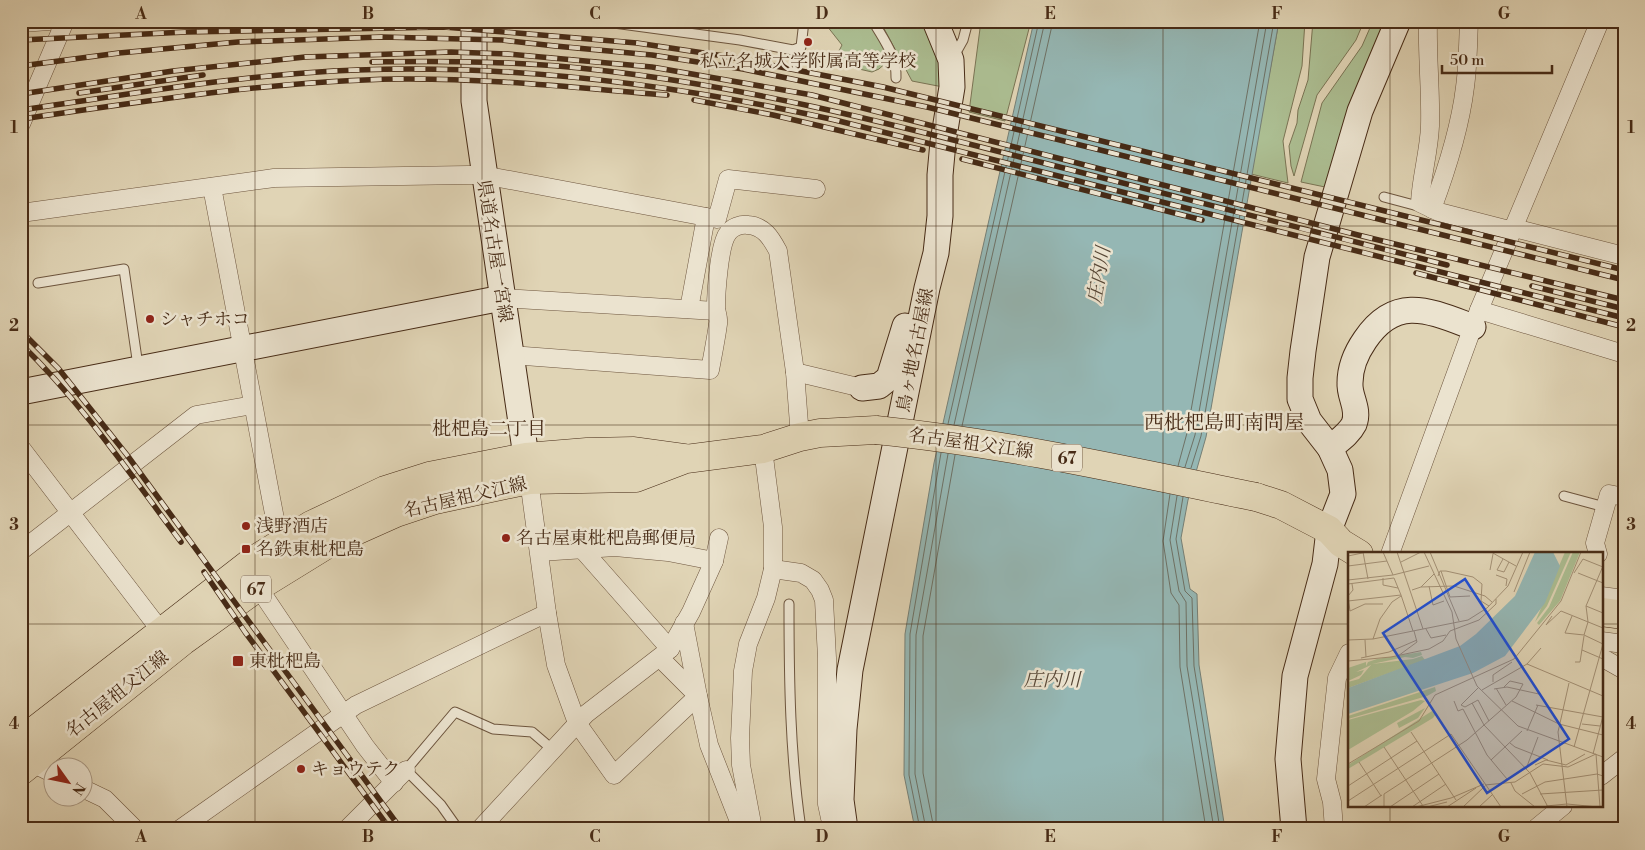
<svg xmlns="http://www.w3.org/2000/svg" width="1645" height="850" viewBox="0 0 1645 850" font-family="'Libre Bodoni','Noto Serif JP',serif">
<rect width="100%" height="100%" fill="#e0d4b5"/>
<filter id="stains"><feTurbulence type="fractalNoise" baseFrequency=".004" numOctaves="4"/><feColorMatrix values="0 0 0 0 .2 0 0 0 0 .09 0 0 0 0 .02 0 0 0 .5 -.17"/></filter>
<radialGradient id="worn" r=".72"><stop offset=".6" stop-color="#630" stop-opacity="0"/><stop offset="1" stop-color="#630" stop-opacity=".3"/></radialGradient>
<g fill="#acbe92" stroke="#7a7454">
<polygon points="823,21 869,21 885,48 889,60 879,69 872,72 833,63 842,45"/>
<polygon points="880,21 924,21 936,48 943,87 912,81"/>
<polygon points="981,21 1031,21 1005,121 969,112"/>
<polygon points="1279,21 1305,21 1302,66 1283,141 1288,183 1251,174"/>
<polygon points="1313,21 1364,21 1356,40 1317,95 1294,176 1291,166 1289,146 1297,123 1298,110 1308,80"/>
<polygon points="1373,21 1392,21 1325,187 1301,182 1322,103 1362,46"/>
</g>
<polygon fill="#95b7b4" stroke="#767f75" points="1034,21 1279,21 1206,437 1188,500 1181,538 1190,589 1197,594 1199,665 1225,829 915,829 904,775 905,634 934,463"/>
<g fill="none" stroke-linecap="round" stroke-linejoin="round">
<g stroke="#6e7165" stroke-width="1">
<polyline points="948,424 1039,21"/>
<polyline points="954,425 1045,21"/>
<polyline points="962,426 1053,21"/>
<polyline points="1178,466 1187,433 1260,21"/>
<polyline points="1185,467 1195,435 1267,21"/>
<polyline points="1191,468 1201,436 1274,21"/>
<polyline points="1170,494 1163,541 1171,593 1179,605 1180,667 1206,829"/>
<polyline points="1177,496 1170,540 1179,591 1186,602 1187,666 1214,829"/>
<polyline points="1183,497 1176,539 1185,591 1192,598 1194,666 1220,829"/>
<polyline points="920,829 909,775 910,634 941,453"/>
<polyline points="926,829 915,774 916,635 948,454"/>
<polyline points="934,829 923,773 923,636 955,455"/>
</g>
<g stroke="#6d553e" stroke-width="11">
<g id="lane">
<polyline points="599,21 740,40 793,50 801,47 804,21"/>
<path d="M873 21C883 39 897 56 896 78"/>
<polyline points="954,56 963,40 968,21"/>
<polyline points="1384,197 1414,205 1420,203"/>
<polyline points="38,283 124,269 138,366"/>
<polyline points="1564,496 1605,507"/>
<path d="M789 604C789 680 790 754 801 829"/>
<polyline points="458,829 441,805 406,770 455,712 493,729 532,732 553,750"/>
</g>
</g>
<g stroke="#6d553e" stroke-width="19">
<g id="street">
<path d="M1428 21C1427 56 1431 91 1430 126 1429 152 1421 178 1420 203L1439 212 1513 231"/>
<polyline points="21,23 49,21"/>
<polyline points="21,124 65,21"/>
<polyline points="212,187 275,519 282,542"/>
<path d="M1432 209C1447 169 1460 129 1465 87 1468 65 1468 43 1469 21"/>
<polyline points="21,213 274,178 468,175 483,175 717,219 728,179 816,189"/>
<polyline points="1514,228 1624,256"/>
<polyline points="502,298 716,311"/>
<polyline points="689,309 706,217"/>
<polyline points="1479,310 1624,354"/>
<path d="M511 355 710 370C713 354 716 339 718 324 719 319 717 314 716 309 716 294 719 244 728 233 732 227 741 224 748 225 764 226 771 238 778 251L795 372 800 437"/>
<polyline points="795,372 862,388"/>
<polyline points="21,448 161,631"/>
<polyline points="529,480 547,613 556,665 577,723 614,775 698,696 684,623"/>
<polyline points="581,548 670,649"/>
<polyline points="21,551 196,415 253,405"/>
<polyline points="540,552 615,547 668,552 714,561"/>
<polyline points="1390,554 1479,310 1600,21"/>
<polyline points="1598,554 1595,543 1609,494 1624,497"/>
<polyline points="773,569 801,573 813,580 820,590 824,600 827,658 827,804 830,818 844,826"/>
<polyline points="258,587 365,746 394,783"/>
<polyline points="1601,596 1624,599"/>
<polyline points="1601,641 1624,644"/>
<polyline points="1601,657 1624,670"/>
<polyline points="660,658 698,696 709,745 742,829"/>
<polyline points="24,759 52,773"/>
<polyline points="1601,776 1624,758"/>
<polyline points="82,788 105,799 135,829"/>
<polyline points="180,829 356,705 547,613"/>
<polyline points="347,829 406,770"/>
<polyline points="480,829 586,714 670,649 691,612 714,561 719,538"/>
<polyline points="753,829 741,765 740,738 743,671 748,644 766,598 773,569 773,527 763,449"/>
<polyline points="1334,829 1332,802 1326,779 1337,678 1349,653"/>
<polyline points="1535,829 1563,806"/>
</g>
</g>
<g stroke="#472b16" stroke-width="27">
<g id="secondary">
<polyline points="474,21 474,101 529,477"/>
<polyline points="862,388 879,386 889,378 905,326"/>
<polyline points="21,392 502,298"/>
<path d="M1330 448C1338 441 1349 434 1354 424 1360 409 1349 397 1350 383 1350 367 1356 353 1365 340 1396 294 1430 311 1473 327"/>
<polyline points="845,829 841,800 844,729 850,670 927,288 936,253 940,216 940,175 943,142 952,87 951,60 935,21"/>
<polyline points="1294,829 1288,759 1295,676 1325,564 1329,530 1343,494 1340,470 1330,448 1309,421 1300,399 1300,378 1303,351 1317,257 1360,111 1398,21"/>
</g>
</g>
<g stroke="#472b16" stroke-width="29">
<g id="primary">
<polyline points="1256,497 1281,505 1329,530 1341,543 1359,554"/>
<polyline points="1601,612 1624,615"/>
<polyline points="21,741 254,560 311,525 385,490 429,476 526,457 587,452 634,451 685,458"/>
<polyline points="21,771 183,641 258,587 331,542 396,513 435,500 529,480 636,478 686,459 763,449 800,437 820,433 876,430"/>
</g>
</g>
<use href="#lane" stroke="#ebe3cf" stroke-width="9"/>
<use href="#street" stroke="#ebe3cf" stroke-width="18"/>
<use href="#secondary" stroke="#ebe3cf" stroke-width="25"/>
<use href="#primary" stroke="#e0d4b5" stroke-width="28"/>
<g stroke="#472b16" stroke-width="5.5">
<g id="rail">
<polyline points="21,40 186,32 444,27 637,43 724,56 883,87 1624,270"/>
<path d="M372 62C447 61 523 61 598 70 742 86 884 122 1024 158 1165 194 1306 230 1447 265"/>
<polyline points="21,66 119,53 238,42 382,37 502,40 555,46 652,55 743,69 927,107 1624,280"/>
<polyline points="79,93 203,75"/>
<polyline points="21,94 173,71 305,57 451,52 508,54 652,67 812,95 1358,235 1624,300"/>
<polyline points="694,100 773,115 923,150"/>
<path d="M21 110C132 94 244 74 357 70 517 64 678 85 835 120L1624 318"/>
<path d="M21 119C146 101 272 81 398 79 488 78 577 88 667 95"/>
<polyline points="962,159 1202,220"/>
<polyline points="1416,273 1624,327"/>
<polyline points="1532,286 1624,309"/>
<polyline points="21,331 58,368 127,455 401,829"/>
<path d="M21 344C82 403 130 474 181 542"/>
<polyline points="204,572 245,632 390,829"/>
</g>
</g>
<use href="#rail" stroke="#ebe3cf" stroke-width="4" stroke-dasharray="11" stroke-linecap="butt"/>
<g stroke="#472b16" stroke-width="29" stroke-linecap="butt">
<path id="primary-bridge" d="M876 430C1005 443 1129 471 1256 497"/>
</g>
<use href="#primary-bridge" stroke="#e0d4b5" stroke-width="28"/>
</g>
<path fill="none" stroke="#472b16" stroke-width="1" stroke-opacity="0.55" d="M255 21V829M482 21V829M709 21V829M936 21V829M1163 21V829M1390 21V554M21 226H1624M21 425H1624M21 624H1349M1601 624H1624M1390 806V829"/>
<g fill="#8f2418" stroke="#ebe3cf" stroke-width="2">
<circle cx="808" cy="42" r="5"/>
<circle cx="150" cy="319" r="5"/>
<circle cx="246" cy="526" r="5"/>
<circle cx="506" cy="538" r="5"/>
<rect x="241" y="544" width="10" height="10" rx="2.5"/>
<rect x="232" y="655" width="12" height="12" rx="2.5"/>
<circle cx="301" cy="769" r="5"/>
</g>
<g text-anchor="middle" stroke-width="5" stroke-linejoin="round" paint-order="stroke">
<g fill="#ebe3cf" stroke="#78624e" stroke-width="1">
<rect x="1052" y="444.5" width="30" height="27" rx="4"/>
<rect x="241" y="575.5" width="30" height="27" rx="4"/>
</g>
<g font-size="16" font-weight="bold" fill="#472b16">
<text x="1067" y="464">67</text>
<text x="256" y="595">67</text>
</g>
<g font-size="18" fill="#472b16" stroke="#ebe3cf" text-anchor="start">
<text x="808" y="67" text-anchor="middle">私立名城大学附属高等学校</text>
<text x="160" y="325">シャチホコ</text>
<text x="256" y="532">浅野酒店</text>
<text x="516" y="544">名古屋東枇杷島郵便局</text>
<text x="256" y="555">名鉄東枇杷島</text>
<text x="249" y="667">東枇杷島</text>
<text x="311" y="775">キョウテク</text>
</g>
<g font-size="18" fill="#472b16" stroke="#ebe3cf">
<text transform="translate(495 251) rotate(81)" y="6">県道名古屋一宮線</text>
<text transform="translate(915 350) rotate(-79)" y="6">鳥ヶ地名古屋線</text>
<text transform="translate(971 443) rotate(8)" y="6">名古屋祖父江線</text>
<text transform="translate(465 497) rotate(-13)" y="6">名古屋祖父江線</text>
<text transform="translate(117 694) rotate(-39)" y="6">名古屋祖父江線</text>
</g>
<g font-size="19" font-style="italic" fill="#574736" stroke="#ebe3cf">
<text transform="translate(1098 275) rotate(-80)" y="7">庄内川</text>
<text x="1052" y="686">庄内川</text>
</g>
<g font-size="19" fill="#472b16" stroke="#ebe3cf">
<text x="489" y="435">枇杷島二丁目</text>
</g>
<g font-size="20" fill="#472b16" stroke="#ebe3cf">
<text x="1224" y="429">西枇杷島町南問屋</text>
</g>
</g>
<g transform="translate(1348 552)">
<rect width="255" height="255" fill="#e0d4b5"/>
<path d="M217 0H223L199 54 187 70ZM225 0H232L212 49 191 73 189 71 201 55ZM73 100 74 103 65 106 57 105 24 112 65 107 74 104 77 108 0 136V130L11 127 23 113 8 120 16 118 13 123 0 129V122L4 121 0 122V116L18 110V114L20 110 29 107ZM87 135 88 139 79 144 0 167V164ZM73 148 77 149 65 159 0 198V168ZM77 156 70 166 51 176 49 171ZM84 159 88 162 85 166 0 217V213Z" fill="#acbe92"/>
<path d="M187 0H205L212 14 197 51 157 104 125 121 0 162V136L112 94 128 82 167 44Z" fill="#95b7b4"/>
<path fill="none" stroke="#a39075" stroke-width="1" d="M15 0 20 27M49 0 75 77M76 0 104 60 108 87 129 134 170 174 255 205M82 0 111 69M143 0 168 14M0 4 19 0M155 7 149 18 156 20 161 10M53 10 73 0M0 14 39 9M142 18 145 2M93 19 102 45M226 21 235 7 255 15M230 21 255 31M45 23 81 14M148 23 159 27 158 34M90 24 92 19H98L125 25 134 32 133 49 141 54M35 26V33L50 36M0 28 45 23 35 0M0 32 46 26 53 43M4 32 5 38 0 44 2 59 17 52H35M81 34 85 53 96 49M73 35 86 22M64 38 73 35 106 34 137 44 144 50M166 40 182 0M102 45 122 44M0 49 53 43 65 79M238 54 255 61M204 64 198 73 213 59 255 76M224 64 217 81 236 83 255 92 226 195M78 77 83 86 98 83M236 83 240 70 238 54 255 14M25 87 32 67 44 50 53 44M0 88 25 87 120 68 139 56 160 34 175 0M17 88 18 105M234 98 255 107M50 104 69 90 66 79M13 106 41 100 69 88M0 109 43 105 81 97 95 89 102 79 131 68 148 52V47M227 110H232L236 84M179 112 193 96M145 130V123L164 110M131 135 113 153 117 155 130 148 141 169M148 136 158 153M146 137 159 135 191 142M134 138 179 112 255 144M106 149 110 159 115 157 139 203 159 227 156 229M164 149 211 172 255 183M124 151 136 173 182 221 200 255M188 153 255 165M152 159 168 145 175 132 162 129 156 135M234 172 252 174M179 179 190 153M63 180 108 248M162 191 167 195 200 208M36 195 75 254M245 202 255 164M143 208 174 179M11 210 33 244M0 212 71 169 87 143 166 107 213 49 233 0M187 213 198 208 218 213 237 202M178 217 190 185M163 231 167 239 187 255M137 233 167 230 195 212 220 215 248 202 252 255M0 234 69 189M174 242 197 230 249 222 255 224M192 242 255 238M0 249 103 182 153 255M198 254 219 252 250 255M16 255 34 243M36 255V242L119 188 152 159M42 255 91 222M64 255 98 232M68 255 103 246 136 232M79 255 99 250M99 255 128 236M115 255 137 234M131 255 144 243M219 255 210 180 221 131"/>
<path fill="#1d4ed8" fill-opacity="0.15" stroke="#1d4ed8" stroke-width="2.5" d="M117 27 221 187 139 241 35 81Z"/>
<rect width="255" height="255" fill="none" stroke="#472b16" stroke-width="2.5"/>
</g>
<rect width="1645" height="850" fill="none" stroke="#e0d4b5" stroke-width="55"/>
<g transform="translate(68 782) rotate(123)"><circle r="24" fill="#ebe3cf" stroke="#a99985"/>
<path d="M0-4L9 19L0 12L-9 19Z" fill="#8f2418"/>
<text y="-8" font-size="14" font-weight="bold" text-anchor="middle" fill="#472b16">N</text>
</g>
<path d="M1442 65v8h110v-8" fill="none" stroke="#472b16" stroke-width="2.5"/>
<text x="1450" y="65" font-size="15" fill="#472b16" stroke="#ebe3cf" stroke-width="4" paint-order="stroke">50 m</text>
<rect x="28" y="28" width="1590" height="794" fill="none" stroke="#472b16" stroke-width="2"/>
<g font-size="16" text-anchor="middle" font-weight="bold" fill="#472b16">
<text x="141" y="19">A</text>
<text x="368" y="19">B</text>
<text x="595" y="19">C</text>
<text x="822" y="19">D</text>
<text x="1050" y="19">E</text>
<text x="1277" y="19">F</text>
<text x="1504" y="19">G</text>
<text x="14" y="133">1</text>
<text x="1631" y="133">1</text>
<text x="14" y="331">2</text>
<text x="1631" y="331">2</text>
<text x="14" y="530">3</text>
<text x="1631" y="530">3</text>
<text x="14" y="729">4</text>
<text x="1631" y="729">4</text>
<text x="141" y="842">A</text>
<text x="368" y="842">B</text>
<text x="595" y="842">C</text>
<text x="822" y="842">D</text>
<text x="1050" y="842">E</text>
<text x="1277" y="842">F</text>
<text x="1504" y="842">G</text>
</g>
<rect width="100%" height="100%" filter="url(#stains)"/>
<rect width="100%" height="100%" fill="url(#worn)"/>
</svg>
